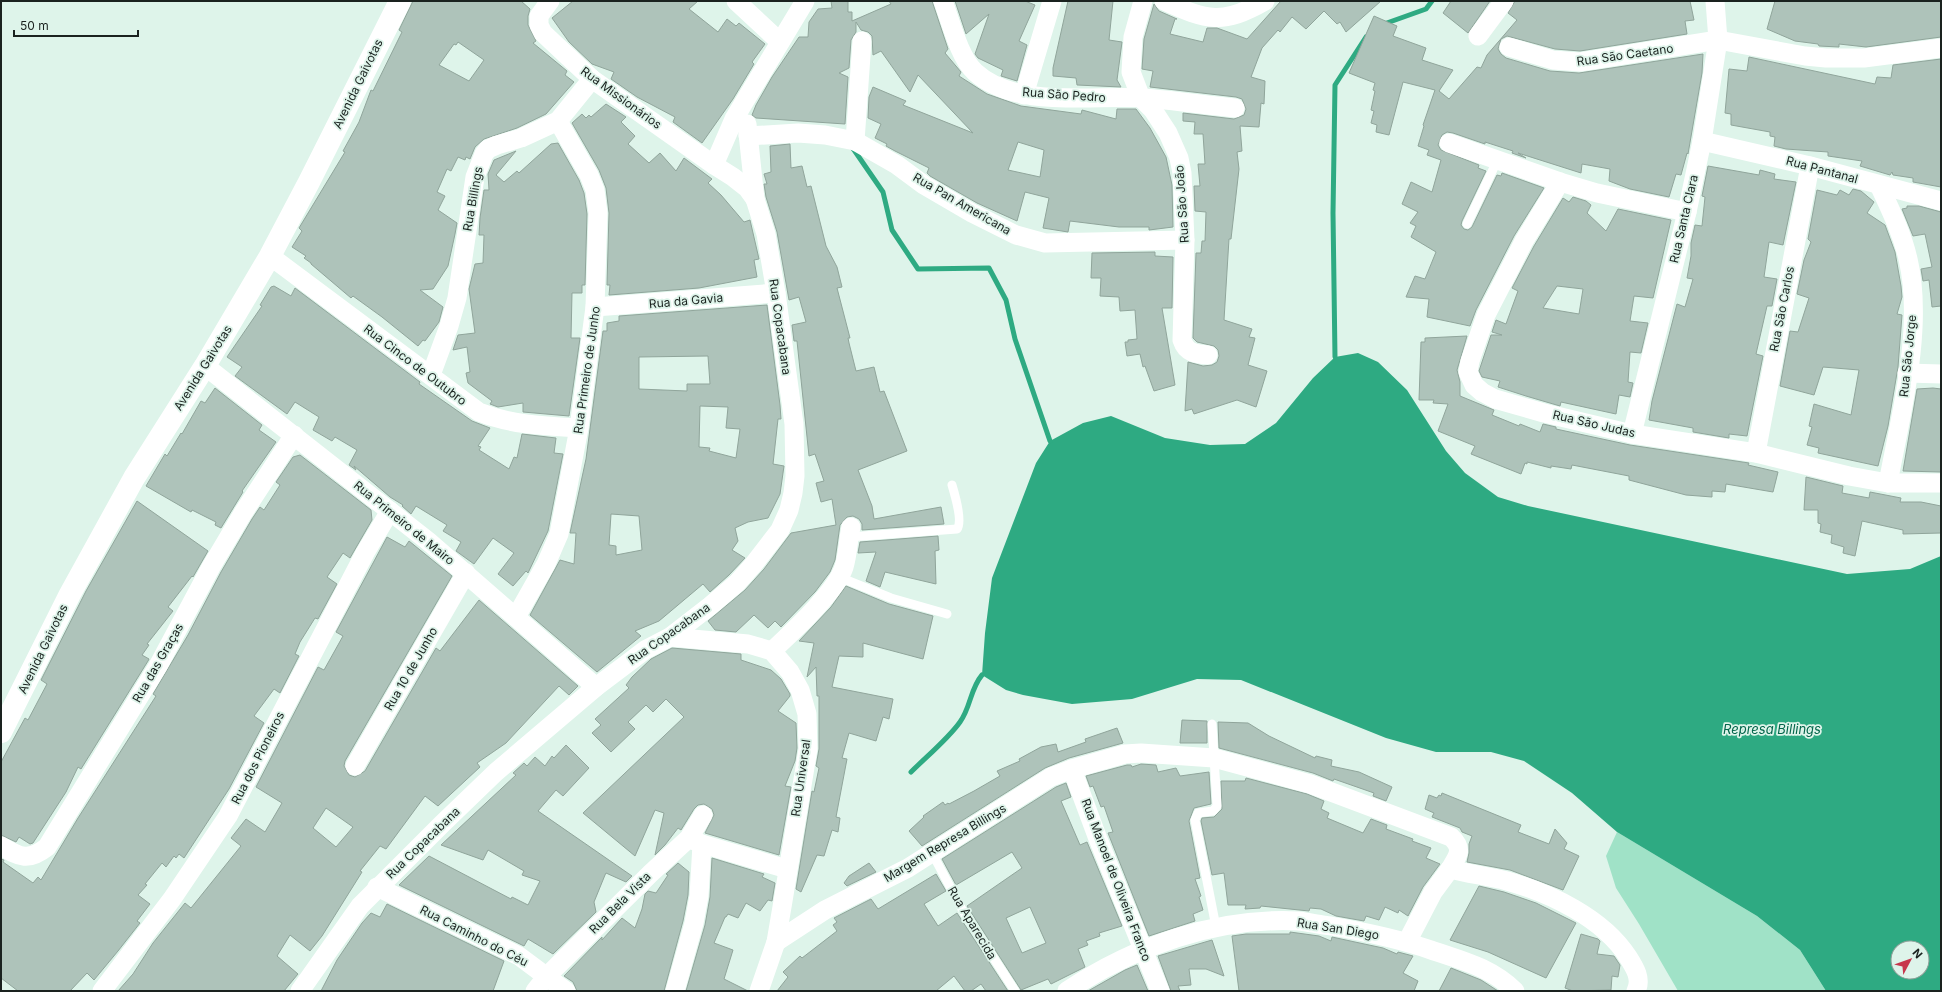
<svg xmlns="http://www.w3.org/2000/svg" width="1942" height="992" viewBox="0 0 1942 992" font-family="Inter,sans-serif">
<rect width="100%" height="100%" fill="#def4ea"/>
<polygon fill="#a0e2c7" points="1617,832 1757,916 1800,950 1826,991 1678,991 1639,924 1616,888 1606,856"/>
<path fill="#2eaa82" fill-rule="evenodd" d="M1358 353 1378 362 1407 390 1446 451 1465 473 1498 497 1528 506 1847 574 1910 569 1941 556V991H1826L1800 950 1757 916 1617 832 1572 793 1524 761 1491 752H1436L1386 738 1241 680 1197 679 1132 699 1072 704 1023 695 1006 690 982 675 985 633 992 578 1036 463 1050 441 1083 423 1111 416 1165 438 1210 445 1245 444 1276 423 1313 378 1335 357ZM1898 948H1922V972H1898Z"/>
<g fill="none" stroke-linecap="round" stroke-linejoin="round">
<g stroke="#2eaa82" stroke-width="5">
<polyline points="1384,24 1426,9 1432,1"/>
<polyline points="852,147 883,192 892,230 918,269 989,268 1006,300 1015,339 1050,441"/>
<polyline points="1335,357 1333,213 1335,85 1366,37"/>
<path d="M911 772C926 757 948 739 960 722 971 707 970 689 982 675"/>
</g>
</g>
<g fill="#aec3ba" stroke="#90a59b" fill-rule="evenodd">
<path d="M413 1H521L530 9 528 16V25L536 41 533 43 567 71 565 75 574 82 546 114 517 128 484 139 475 147 470 159 466 157 465 160 458 157 451 171 447 169 437 192 445 196 438 210 457 223 455 234 448 266 433 289 420 290 443 307 439 322 425 341 423 340 418 346 382 317 353 296 351 298 311 264V263L304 258 306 256 292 247 302 231 299 228 345 152 343 151 359 122 371 90 373 91 402 32 399 30ZM458 42 484 60 469 81 439 65 454 44 456 45Z"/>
<polygon points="573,1 698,1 689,9 718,32 727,19 736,26 739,23 765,44 752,62 754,64 733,99 702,143 673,122 675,117 637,97 611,79 614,72 592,64 569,42 552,18"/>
<path d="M831 1H848V12H852V21L891 4 889 1H932L948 49 945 53 961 72 959 76 987 94 1007 101 1021 106 1081 114 1082 110 1116 119 1117 109H1136L1150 128 1166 157 1172 185 1173 227 1149 230V227H1119L1070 221 1068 232 1043 228 1049 198 1025 192 1017 221 977 203 930 176 927 173 929 168 895 151 886 146 887 144 875 138 881 124 868 118 869 97 873 87 906 101 903 105 973 133 918 75 910 92 881 51 873 55 872 36 868 32 861 30 856 22V32L851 40 849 68 839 73 848 77 845 124 756 118 752 115 756 105 772 77 799 37H808L809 22 818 9 832 8ZM1018 142 1044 150 1040 177 1008 170Z"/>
<polygon points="955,1 1025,1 1035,5 1019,41 1027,45 1017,81 1001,76 1003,70 978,58 975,54 989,14 966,34"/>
<polygon points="1068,1 1113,1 1109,40 1122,42 1117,80 1121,87 1077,85 1076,78 1053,76 1053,68"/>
<polygon points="1281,1 1381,1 1346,32 1340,22 1337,24 1324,11 1306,29 1292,17 1280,32 1278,30 1262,48 1251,77 1265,81 1264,104 1261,103 1259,127 1240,126 1242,151 1237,152 1239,169 1231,239 1229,239 1224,320 1252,329 1249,337 1255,338 1248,365 1267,371 1256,407 1237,400 1194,414 1192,409 1185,411 1188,362 1203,366 1212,365 1217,362 1219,356 1218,350 1214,346 1197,342 1193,338 1196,253 1201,253 1202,241 1205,241 1206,212 1195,211 1194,186 1200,186 1198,164 1205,164 1203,134 1194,134 1195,122 1183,121 1183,113 1234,119 1244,115 1246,109 1242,99 1236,97 1150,87 1153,71 1142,69 1144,39 1154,4 1159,11 1177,19 1175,19 1170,34 1203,42 1207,28 1217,28 1247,39"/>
<polygon points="1451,1 1490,1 1468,33 1443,13"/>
<polygon points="1515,1 1690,1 1694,20 1685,21 1687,34 1580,51 1555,49 1507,36 1501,39 1498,49 1501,54 1506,58 1550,71 1579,73 1703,54 1702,73 1688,154 1687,153 1681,175 1676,174 1669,197 1630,189 1609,181 1610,169 1582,164 1581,173 1518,153 1526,158 1512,153 1513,151 1485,142 1485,144 1453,133 1447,132 1442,135 1438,145 1441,150 1479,165 1478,168 1486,171 1462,221 1461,225 1464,229 1468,230 1472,227 1497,175 1501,176 1502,173 1544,188 1514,236 1476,310 1470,326 1427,317 1429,299 1406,297 1415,276 1425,279 1436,252 1411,237 1416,226 1410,223 1418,212 1402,204 1411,182 1432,192 1441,160 1427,155 1429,150 1418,146 1424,126 1423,125 1435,90 1403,82 1389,135 1376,132 1377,125 1371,123 1374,111 1371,110 1375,91 1373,90 1375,83 1349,73 1374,16 1397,26 1393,36 1426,48 1422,60 1453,70 1439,91 1449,99 1477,67 1481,68 1487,55 1517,20 1508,13"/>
<polygon points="1775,1 1941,1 1941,37 1866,47 1839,44 1839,47 1819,46 1818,44 1795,41 1767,29"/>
<polygon points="1749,57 1875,84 1877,77 1891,78 1893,65 1941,59 1941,187 1913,182 1913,178 1893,175 1892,172 1890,175 1860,166 1862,161 1828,156 1828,152 1786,149 1774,146 1775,137 1770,136 1770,132 1731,125 1731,114 1725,113 1729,69 1747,71"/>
<polygon points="606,104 626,117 621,122 635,136 628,144 649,163 660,153 676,171 684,158 712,179 708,183 721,195 744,222 750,220 759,259 754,260 757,277 699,288 609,295 610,285 607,285 609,213 606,188 599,170 572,123 582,114 586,118 589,115 591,117"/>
<polygon points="558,143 579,180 584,193 587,214 585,285 582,285 582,293 572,293 571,338 580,338 569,416 523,412 523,403 498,407 490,404 492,401 468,383 466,373 470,372 467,347 453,350 458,335 475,333 469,289 475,264 483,263 484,235 479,235 480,218 484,190 489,190 488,174 494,160 516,151 496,175 504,182 517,171 519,173 551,144"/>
<polygon points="790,144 791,168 802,166 807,187 811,186 826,246 837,267 842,287 837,288 850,338 848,338 849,343 856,371 874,367 880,392 884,391 907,451 858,470 872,506 874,519 941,507 944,524 862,530 862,524 859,519 853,516 847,517 840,525 835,560 830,572 815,592 781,627 775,621 768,628 754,615 736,632 715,630 708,621 745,590 764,569 791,533 836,525 832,499 821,502 816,483 824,481 815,454 809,456 797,341 794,341 792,325 806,322 799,297 789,300 777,232 766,197 764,184 767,184 764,174 771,172 770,146"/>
<polygon points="1708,166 1759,175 1760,170 1775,174 1774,179 1796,182 1783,245 1769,242 1764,277 1777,279 1772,306 1767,306 1756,354 1763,356 1747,436 1729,434 1729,438 1693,432 1693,428 1649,420 1652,401 1677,304 1685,307 1693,279 1687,278 1691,256 1691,243 1695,225 1702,226 1705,197 1702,196"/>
<polygon points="1853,189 1861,191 1874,202 1867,213 1885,225 1895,252 1901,286 1902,297 1897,314 1902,315 1898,367 1888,426 1878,466 1818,453 1819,448 1807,445 1812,427 1809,426 1814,404 1851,415 1859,370 1823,367 1814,395 1780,386 1790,331 1798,332 1809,298 1797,294 1804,260 1811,242 1808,239 1817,190 1837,195 1840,190 1849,195"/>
<path d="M1573 197 1586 201 1591 205 1587 213 1606 231 1618 209 1671 220 1653 298 1634 296 1630 321 1648 323 1641 353 1630 352 1628 382 1633 383 1630 397 1619 395 1616 414 1561 402 1560 406 1526 396 1498 387 1500 381 1482 377 1479 371 1491 335H1502L1492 332 1496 320 1506 324 1518 291 1512 288 1534 246 1563 198 1569 202ZM1557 286 1583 289 1579 314 1543 308Z"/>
<polygon points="1907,206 1919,206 1941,212 1941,306 1932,307 1929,280 1923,281 1921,269 1932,267 1925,234 1913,236 1902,209 1907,208"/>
<polygon points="1155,252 1155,256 1173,257 1172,308 1162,308 1175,385 1154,391 1145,366 1143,367 1140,354 1127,356 1125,342 1128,342 1128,340 1137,339 1135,310 1120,311 1119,297 1100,296 1101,278 1091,278 1092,253"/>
<polygon points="274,286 291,296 295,288 420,382 419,384 472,421 490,428 478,446 481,447 479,450 509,469 514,457 517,458 522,434 556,438 554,453 563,454 548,531 528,573 526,571 513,586 498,574 514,553 493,538 474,564 456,551 461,542 443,531 447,525 416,506 411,514 402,506 403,505 390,497 354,466 356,470 349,465 357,450 335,437 332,441 313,430 319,417 295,402 287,414 235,376 242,367 227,357 262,306 260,305 271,287"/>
<path d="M767 305 780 405 781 419H778L773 464 784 466 780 494 768 518 748 522 735 528 738 541 732 550 745 558 729 575 710 592 703 584 659 621 635 631 641 636 597 672 530 615 560 560 574 564 576 533H570L586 459 603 331H607V323L619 321V316ZM708 356 710 384H687V391L639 389V357ZM700 406 728 407 726 428 740 429 736 458 709 451 710 448 699 447ZM611 514 639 516 642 550 616 555V546L609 545Z"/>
<polygon points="1467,336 1457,370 1460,382 1460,396 1494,410 1492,415 1519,426 1520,424 1540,432 1543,424 1556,427 1556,429 1630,445 1749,463 1748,465 1778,472 1773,492 1726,484 1725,492 1712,491 1712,497 1686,495 1629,480 1629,476 1572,465 1571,469 1551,466 1551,468 1527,462 1527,464 1525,463 1521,474 1471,454 1475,446 1438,431 1448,404 1433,403 1434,400 1419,400 1421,342 1425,342 1425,338"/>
<polygon points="215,388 262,425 259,430 276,442 242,491 243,492 221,528 215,525 216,522 192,510 191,512 146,486 165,454 167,456 181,433 182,434 201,401 205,403"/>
<polygon points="1933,388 1941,389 1941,472 1903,471 1917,389"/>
<polygon points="300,455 371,510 372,520 350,558 343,553 327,577 337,584 318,619 315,618 300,642 295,654 299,656 280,693 274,689 254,716 264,723 229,789 184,858 179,854 176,858 174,856 166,867 162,863 145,884 147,885 138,895 150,904 137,921 140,923 118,951 94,980 87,973 70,991 18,991 1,978 1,859 4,860 3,862 33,883 38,877 41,880 78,818 156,696 153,694 188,635 221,572 252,519 260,507 264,510 280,485 276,482 293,457"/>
<polygon points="1806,477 1843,486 1842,493 1869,498 1870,492 1901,498 1900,502 1921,502 1941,506 1941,533 1903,534 1903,530 1862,521 1855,556 1843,553 1844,547 1831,543 1832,535 1820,532 1821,524 1818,523 1818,510 1804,510"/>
<polygon points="137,501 208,551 193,577 192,576 168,607 173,611 147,644 149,645 142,655 149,659 148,661 81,769 78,767 66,792 33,843 30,844 19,837 16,842 1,835 1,762 25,718 28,720 47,684 41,680 86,591"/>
<polygon points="938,536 939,550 935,551 936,584 885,572 880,587 866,581 876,552 858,553 860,542"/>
<path d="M387 537 405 547 409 541 452 576 345 761 344 766 349 775 355 777 365 771 436 648 440 651 479 600 578 686 569 695 559 686 506 743 477 763 480 767 438 806 425 796 386 849 380 846 360 871 362 872 322 936 310 951 290 935 277 956 298 974 284 991H118L133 974 153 943 185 903 191 908 241 846 231 838 246 819 265 832 282 803 256 787 318 667 324 670 343 636 336 632ZM326 808 353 827 336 847 313 828Z"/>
<polygon points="846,586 889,604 933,616 923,659 863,643 863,657 839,656 832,687 893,699 889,719 883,717 876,741 849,733 842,758 847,759 836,817 840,818 838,832 832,830 824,856 817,855 801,892 796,889 812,791 814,792 819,768 816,766 819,749 819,696 817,696 816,667 807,677 814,643 799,641 831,607"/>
<polygon points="672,648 741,654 741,660 771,670 781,679 790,694 790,696 778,711 796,723 797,748 795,761 785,786 791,787 779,855 705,833 714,815 712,809 704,804 698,805 694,809 681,830 678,828 665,845 655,855 664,813 655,810 635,856 583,813 684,717 666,699 653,712 646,705 628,722 635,729 611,752 592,733 601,725 595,719 629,688 626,685 632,677 651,659"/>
<polygon points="1182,720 1207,721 1207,743 1180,743"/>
<polygon points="1218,722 1248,723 1269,736 1315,758 1316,756 1332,760 1331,766 1359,772 1392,787 1386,801 1373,796 1374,793 1334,779 1333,781 1313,773 1219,748"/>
<polygon points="1117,728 1123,743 1069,758 1045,768 922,846 909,831 924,817 923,816 943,802 945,805 948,803 949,804 974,791 1000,776 997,771 1020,761 1019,759 1041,747 1056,744 1058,752 1086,742 1085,739"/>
<polygon points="566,745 589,768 563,796 556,790 538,811 632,876 626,882 606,873 605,875 594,902 596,912 553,954 528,939 524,946 399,885 429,856 511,899 512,897 528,905 540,881 522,875 524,871 488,850 483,860 441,845 516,775 513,773 524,763 527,766 535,757 545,766 552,756 554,758"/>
<polygon points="1141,764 1156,765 1158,772 1176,768 1180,776 1209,772 1211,804 1194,808 1189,821 1200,878 1195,879 1201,896 1199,897 1203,910 1193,914 1195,921 1149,936 1108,833 1113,832 1104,806 1101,807 1093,786 1090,787 1086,776 1127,765 1131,765 1132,767"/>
<polygon points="1246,778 1307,794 1324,801 1321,809 1329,813 1327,818 1363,833 1371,819 1387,825 1386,829 1413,839 1412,841 1431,848 1426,858 1440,864 1423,887 1408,916 1399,910 1398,913 1385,907 1379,920 1366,916 1364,921 1336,916 1321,909 1310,908 1309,911 1261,906 1260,908 1245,909 1246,905 1228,905 1224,873 1212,875 1201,821 1202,818 1214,817 1222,809 1221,781 1245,781"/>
<path d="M1066 783 1071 797 1061 801 1080 845 1087 842 1122 926 1099 933 1100 936 1086 941 1088 945 1078 949 1085 967 1051 984 1048 979 1021 990 967 906 1022 868 1012 852 956 885 942 859 1056 787ZM1030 907 1046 943 1022 953 1006 918Z"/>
<polygon points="1442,793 1521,825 1518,832 1549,844 1555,829 1567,843 1564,849 1579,856 1563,890 1510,870 1467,862 1469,853 1469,844 1472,836 1462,832 1460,828 1432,817 1434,813 1425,809 1429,795 1437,798 1439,795 1441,796"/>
<polygon points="712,858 764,874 762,877 775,883 772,901 768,900 760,911 746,903 738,918 728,914 726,917 725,917 714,943 733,950 724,979 748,991 686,991 705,925 710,897"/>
<polygon points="678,863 689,872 688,895 683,921 664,991 577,991 573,982 564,976 602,937 602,940 622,918 635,928 642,909 645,894 648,891 656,893 668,875 666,874"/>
<polygon points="869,863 876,872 847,886 844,883 849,876"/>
<polygon points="936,874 946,891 924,904 938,926 957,913 1008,991 986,991 981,984 971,991 965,991 954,976 936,991 777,991 788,977 783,972 800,956 802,958 837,931 833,925 837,922 834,918 871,899 878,909"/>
<polygon points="1479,886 1504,892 1536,903 1576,923 1546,978 1488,952 1450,940"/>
<polygon points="387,904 504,961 493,991 321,991 337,960 362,923 371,913 380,917"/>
<polygon points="1290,932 1319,936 1331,941 1332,937 1355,942 1383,948 1397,954 1398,952 1413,956 1403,973 1418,981 1414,991 1239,991 1232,936 1246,934 1290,934"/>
<polygon points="1581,934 1598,939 1600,941 1597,954 1614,956 1620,965 1618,977 1612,976 1611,990 1573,991 1565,988"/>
<polygon points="1212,940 1224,976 1206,969 1189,969 1191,985 1178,986 1180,991 1171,991 1158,956"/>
<polygon points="1137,965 1148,991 1088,991 1125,970"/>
<polygon points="1451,968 1481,980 1498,991 1439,991"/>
</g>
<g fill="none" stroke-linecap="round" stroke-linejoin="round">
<g stroke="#fff" stroke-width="9">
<polyline points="1467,224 1498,159"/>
<path d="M849 537 957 529C963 522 955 495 952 485"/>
<polyline points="839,577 891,598 947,614"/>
<polyline points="1212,724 1217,806 1213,811 1198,813 1195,820 1216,927"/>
<polyline points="932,853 963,911 1015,991"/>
</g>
<g stroke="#fff" stroke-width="19">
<polyline points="550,1 539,16 539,25 543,33 592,79 714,165"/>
<polyline points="736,1 780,42"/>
<path d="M943 1C951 22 959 57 975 72 1015 109 1092 95 1142 98 1173 100 1204 105 1235 108"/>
<path d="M1143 1 1133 37 1131 72 1141 98 1153 110 1168 133 1179 158 1182 173 1185 240 1182 340C1186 353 1196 354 1208 355"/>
<path d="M1164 1C1207 21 1223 25 1265 1"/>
<polyline points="1478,36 1504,1"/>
<polyline points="1509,47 1553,60 1580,62 1718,40 1805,56 1826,58 1864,58 1941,48"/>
<polyline points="1024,95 1052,1"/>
<polyline points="747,124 755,199"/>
<polyline points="748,136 798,133 825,135 855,141 897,165 924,185 972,213 1016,235 1045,243 1185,240"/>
<polyline points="855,141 862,41"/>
<polyline points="1702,141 1810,166 1941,201"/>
<polyline points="1449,143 1560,182 1597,193 1687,212"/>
<polyline points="1560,182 1524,241 1486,315 1470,361 1468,372 1474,385 1482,392 1495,399 1544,413 1632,434 1756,453 1849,476 1888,483 1941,483"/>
<path d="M1879 185C1890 209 1902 233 1908 259 1924 327 1901 414 1888 483"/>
<path d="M270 256 479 412C511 425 545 426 579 428"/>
<polyline points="595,307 776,293"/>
<polyline points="205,366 428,541 596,687"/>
<polyline points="1907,373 1941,374"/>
<polyline points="431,375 449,326 457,298 475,177 484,154 488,149 497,145 521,138 558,121 592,79"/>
<polyline points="1632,434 1687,212 1702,141 1718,40 1715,1"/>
<polyline points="1756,453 1810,166"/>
<polyline points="516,617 546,564 559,534 579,428 595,307 598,213 595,190 589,175 558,121"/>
<polyline points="670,637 748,644 772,651 790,672 800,690 807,714 808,749 783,901 776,942 759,991"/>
<path d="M772 651C792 632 836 592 844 567 848 554 848 540 851 527"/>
<polyline points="355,766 466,573"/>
<polyline points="1072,769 1098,839 1160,991"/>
<polyline points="690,839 702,844 787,869"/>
<path d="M1 846C20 857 28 862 47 847L158 666 211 567 243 513 294 435"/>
<polyline points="377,887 519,956 566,991"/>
<path d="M776 942 825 910 908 868 1051 777 1072 769 1125 754 1141 753 1214 758 1310 784 1451 837C1464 849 1458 856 1450 869"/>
<path d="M1407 942 1433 892 1450 869C1469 874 1488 876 1507 881 1550 893 1603 918 1628 957 1635 968 1642 979 1636 991"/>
<polyline points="102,991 172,899 228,816 365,553 390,511"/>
<polyline points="300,991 360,906 442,824 496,772 596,687 645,650 670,637 710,606 737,583 753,565 780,530 789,510 793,493 795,476 794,424 776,293 766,234 755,199 747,188 733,177 714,165 734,119 805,1"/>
<polyline points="535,991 546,977 651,873 689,838 703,815"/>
<polyline points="675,991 694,923 699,896 702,844"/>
<path d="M1067 991C1134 946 1217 917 1298 921 1309 922 1320 925 1331 926 1366 932 1399 939 1431 950 1463 961 1490 967 1515 991"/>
</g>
<polyline stroke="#fff" stroke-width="22" points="1,732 70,594 134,478 205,366 270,256 309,182 400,1"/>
</g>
<g text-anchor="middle" stroke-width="3.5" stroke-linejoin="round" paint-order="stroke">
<g font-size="12" fill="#1a221f" stroke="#def4ea">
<text transform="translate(1625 55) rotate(-8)" y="4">Rua São Caetano</text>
<text transform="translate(358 84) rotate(-64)" y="4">Avenida Gaivotas</text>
<text transform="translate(1064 95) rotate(4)" y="4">Rua São Pedro</text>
<text transform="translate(621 98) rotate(36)" y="4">Rua Missionários</text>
<text transform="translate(1822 170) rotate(15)" y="4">Rua Pantanal</text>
<text transform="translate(473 199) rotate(-80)" y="4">Rua Billings</text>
<text transform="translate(962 204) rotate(30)" y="4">Rua Pan Americana</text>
<text transform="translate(1182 204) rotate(-94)" y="4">Rua São João</text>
<text transform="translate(1684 219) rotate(-77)" y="4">Rua Santa Clara</text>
<text transform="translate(686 301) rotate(-5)" y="4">Rua da Gavia</text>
<text transform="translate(1782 309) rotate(-79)" y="4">Rua São Carlos</text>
<text transform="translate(780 327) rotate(82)" y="4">Rua Copacabana</text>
<text transform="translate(1908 356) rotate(-84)" y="4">Rua São Jorge</text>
<text transform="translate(415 365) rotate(37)" y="4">Rua Cinco de Outubro</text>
<text transform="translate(203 368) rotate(-58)" y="4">Avenida Gaivotas</text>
<text transform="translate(587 370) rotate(-82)" y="4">Rua Primeiro de Junho</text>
<text transform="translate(1594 424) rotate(13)" y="4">Rua São Judas</text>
<text transform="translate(404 523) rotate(39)" y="4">Rua Primeiro de Mairo</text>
<text transform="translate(669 634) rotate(-35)" y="4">Rua Copacabana</text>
<text transform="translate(43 649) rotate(-64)" y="4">Avenida Gaivotas</text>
<text transform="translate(158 663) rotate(-60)" y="4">Rua das Graças</text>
<text transform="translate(411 669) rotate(-60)" y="4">Rua 10 de Junho</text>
<text transform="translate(258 758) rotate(-63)" y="4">Rua dos Pioneiros</text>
<text transform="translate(801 778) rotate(-82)" y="4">Rua Universal</text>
<text transform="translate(423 843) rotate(-44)" y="4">Rua Copacabana</text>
<text transform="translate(945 843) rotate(-31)" y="4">Margem Represa Billings</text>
<text transform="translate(1116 880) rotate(69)" y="4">Rua Manoel de Oliveira Franco</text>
<text transform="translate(620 903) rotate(-45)" y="4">Rua Bela Vista</text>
<text transform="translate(972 923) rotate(59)" y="4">Rua Aparecida</text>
<text transform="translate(1338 929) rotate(9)" y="4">Rua San Diego</text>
<text transform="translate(474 936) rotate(27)" y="4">Rua Caminho do Céu</text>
</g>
<g font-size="13" font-style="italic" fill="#02654a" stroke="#def4ea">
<text x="1772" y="734">Represa Billings</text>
</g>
</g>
<rect width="1942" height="992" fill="none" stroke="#1a221f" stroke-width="4"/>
<g transform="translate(1910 960) rotate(49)"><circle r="19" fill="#def4ea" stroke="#90a099"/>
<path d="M0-3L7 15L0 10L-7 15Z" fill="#c7374c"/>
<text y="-6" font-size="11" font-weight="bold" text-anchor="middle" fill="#1a221f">N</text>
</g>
<path d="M14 30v6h124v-6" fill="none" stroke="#1a221f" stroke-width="2"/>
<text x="20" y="30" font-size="12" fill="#1a221f" stroke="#def4ea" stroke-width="3" paint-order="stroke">50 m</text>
</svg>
